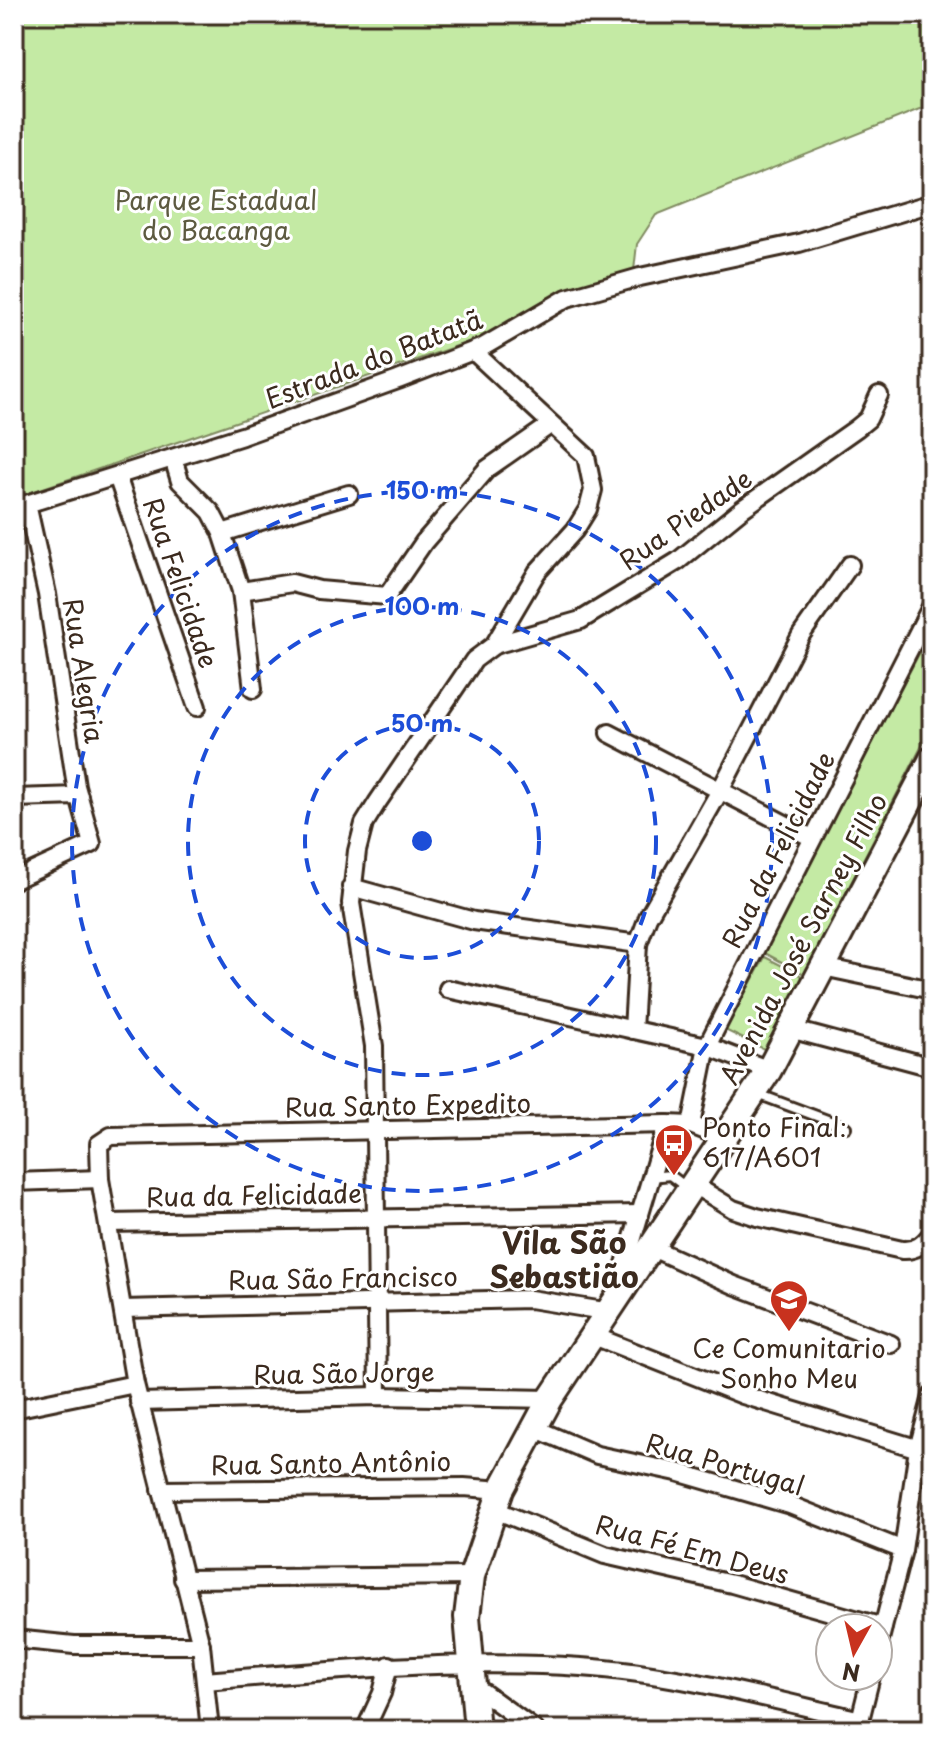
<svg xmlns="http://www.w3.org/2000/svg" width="946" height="1744" viewBox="0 0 946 1744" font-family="'Playpen Sans',sans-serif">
<rect width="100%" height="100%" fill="#fff"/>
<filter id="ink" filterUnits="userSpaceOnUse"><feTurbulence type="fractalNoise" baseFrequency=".0125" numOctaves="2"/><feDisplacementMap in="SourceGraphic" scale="16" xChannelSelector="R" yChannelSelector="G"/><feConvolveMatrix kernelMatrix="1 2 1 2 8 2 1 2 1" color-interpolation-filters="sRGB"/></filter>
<g filter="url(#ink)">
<g fill="#c4eaa4" stroke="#808a61" stroke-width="2">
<polygon points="14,14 932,14 932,104 656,215 637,244 633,279 617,291 14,498"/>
<polygon points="932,629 932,726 804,974 763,952"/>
<polygon points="765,957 804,977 766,1050 725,1030"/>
</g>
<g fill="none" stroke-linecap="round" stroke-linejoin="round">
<g stroke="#3b2a1e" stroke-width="14">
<g id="service">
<polyline points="755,1093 846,1127"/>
<polyline points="651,1177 670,1175 687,1188"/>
</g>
</g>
<g stroke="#3b2a1e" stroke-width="22">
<g id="minor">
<polyline points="173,458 180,481 211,512 222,533 241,591 253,689"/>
<polyline points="117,476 197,707"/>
<polyline points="14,508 242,436 398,380 483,347 567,298 640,277 799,243 932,203"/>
<polyline points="222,533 349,494"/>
<polyline points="241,591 292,583 319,590 387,596 424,542 487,469 550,425"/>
<polyline points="494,645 581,620 614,600 678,561 742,509 857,428 868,419 879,395"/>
<polyline points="609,733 812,838"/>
<polyline points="14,798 79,796"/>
<polyline points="14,880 92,844 76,786 47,594 27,504"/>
<polyline points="351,887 474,921 638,944"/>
<polyline points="823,967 932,990"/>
<polyline points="448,989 707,1046 769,1070"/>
<polyline points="790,1029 932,1067"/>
<polyline points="633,1030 638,944 648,917 721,789 801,635 850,565"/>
<polyline points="691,1125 707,1046 932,605"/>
<polyline points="14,1182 100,1179"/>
<path d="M694 1185 733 1209 757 1217 902 1250C916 1251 924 1244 932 1233"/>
<polyline points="108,1223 640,1214"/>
<polyline points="652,1248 734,1285 891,1344"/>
<polyline points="619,1284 667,1124"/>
<polyline points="123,1309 530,1299 610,1312 612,1306"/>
<polyline points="594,1336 743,1395 932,1453"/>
<polyline points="378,1396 374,1046 351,903 357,851 364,824 377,803 474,660 494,645 537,572 575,530 588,509 593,490 586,456 473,351"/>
<polyline points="139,1402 378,1396 550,1399"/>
<polyline points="14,1409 135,1384"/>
<polyline points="534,1428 597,1455 677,1472 790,1505 903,1550"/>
<polyline points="161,1490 464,1487 501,1490"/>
<polyline points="493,1509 605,1555 732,1584 883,1627"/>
<polyline points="183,1579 472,1576"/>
<polyline points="14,1639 74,1645 201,1645"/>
<polyline points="878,1647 903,1550 918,1449 932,1396"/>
<path d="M206 1681C332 1670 455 1659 581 1667 675 1673 769 1699 861 1720"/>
<polyline points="473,1685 535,1730"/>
<polyline points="858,1728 871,1676"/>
<polyline points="210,1730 201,1645 135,1384 100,1179 99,1144 111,1136 667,1124 691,1125 724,1138"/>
<polyline points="365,1730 382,1693 389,1665"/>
</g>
</g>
<g stroke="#3b2a1e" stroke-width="30">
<polyline id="secondary" points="477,1730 467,1617 472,1576 501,1490 550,1399 769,1070 932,759"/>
</g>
<use href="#service" stroke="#fff" stroke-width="8"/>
<use href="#minor" stroke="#fff" stroke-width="16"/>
<use href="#secondary" stroke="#fff" stroke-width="24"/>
</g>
</g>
<g fill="none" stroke="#1d4ed8" stroke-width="4" stroke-dasharray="14 10">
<circle cx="422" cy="841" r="117"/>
<circle cx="422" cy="841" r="234"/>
<circle cx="422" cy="841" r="350"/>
</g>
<defs>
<g id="bus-pin" transform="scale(2)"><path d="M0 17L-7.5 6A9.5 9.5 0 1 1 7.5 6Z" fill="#c8321e" stroke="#fff"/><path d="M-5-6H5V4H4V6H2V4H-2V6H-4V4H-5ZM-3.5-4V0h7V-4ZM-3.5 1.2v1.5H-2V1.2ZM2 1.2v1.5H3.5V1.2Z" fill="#fff"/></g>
<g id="school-pin" transform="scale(2)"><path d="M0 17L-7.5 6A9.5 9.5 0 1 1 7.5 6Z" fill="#c8321e" stroke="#fff"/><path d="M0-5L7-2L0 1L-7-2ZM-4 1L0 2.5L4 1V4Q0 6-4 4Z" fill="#fff"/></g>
</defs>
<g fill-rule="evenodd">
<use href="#bus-pin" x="674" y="1143"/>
<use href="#school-pin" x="789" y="1299"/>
</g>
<g text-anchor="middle" stroke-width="6" stroke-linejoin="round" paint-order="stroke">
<g font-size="26" fill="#5d5a40" stroke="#fff">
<text x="216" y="210">Parque Estadual<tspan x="216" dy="30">do Bacanga</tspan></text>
</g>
<g font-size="26" fill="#3b2a1e" stroke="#fff">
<text transform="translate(374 360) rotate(-21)" y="9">Estrada do Batatã</text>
<text transform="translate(686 520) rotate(-35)" y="9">Rua Piedade</text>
<text transform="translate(180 583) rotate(71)" y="9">Rua Felicidade</text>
<text transform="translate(83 671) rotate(81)" y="9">Rua Alegria</text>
<text transform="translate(779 850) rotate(-63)" y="9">Rua da Felicidade</text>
<text transform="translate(804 939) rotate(-62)" y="9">Avenida José Sarney Filho</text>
<text transform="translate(408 1106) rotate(-1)" y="9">Rua Santo Expedito</text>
<text transform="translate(254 1196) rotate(-1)" y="9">Rua da Felicidade</text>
<text transform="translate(343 1279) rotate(-1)" y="9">Rua São Francisco</text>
<text transform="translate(344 1374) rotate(-1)" y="9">Rua São Jorge</text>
<text transform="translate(331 1464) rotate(-1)" y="9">Rua Santo Antônio</text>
<text transform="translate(725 1465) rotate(16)" y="9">Rua Portugal</text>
<text transform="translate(692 1550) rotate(15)" y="9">Rua Fé Em Deus</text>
</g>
<g font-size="26" fill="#3b2a1e" stroke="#fff" text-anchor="start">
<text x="702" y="1137">Ponto Final:<tspan x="702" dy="30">617/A601</tspan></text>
<text x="789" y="1358" text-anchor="middle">Ce Comunitario<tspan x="789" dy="30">Sonho Meu</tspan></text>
</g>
<g font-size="30" font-weight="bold" fill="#3b2a1e" stroke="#fff">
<text x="564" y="1254">Vila São<tspan x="564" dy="34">Sebastião</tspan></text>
</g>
</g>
<circle cx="422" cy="841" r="12" fill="#1d4ed8" stroke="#fff" stroke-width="4"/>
<g font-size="24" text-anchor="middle" font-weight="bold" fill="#1d4ed8" stroke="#fff" stroke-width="6" stroke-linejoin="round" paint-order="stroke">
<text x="422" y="499">150 m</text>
<text x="422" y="615">100 m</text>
<text x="422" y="732">50 m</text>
</g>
<rect width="946" height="1744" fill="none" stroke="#fff" stroke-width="48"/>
<rect x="24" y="24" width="898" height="1696" fill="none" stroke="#3b2a1e" stroke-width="3" filter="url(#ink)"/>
<g transform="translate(854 1652) rotate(188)"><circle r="38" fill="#ffffff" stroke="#b1aaa5" stroke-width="2"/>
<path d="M0-6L14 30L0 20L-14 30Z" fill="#c8321e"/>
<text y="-12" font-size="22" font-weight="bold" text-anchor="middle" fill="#3b2a1e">N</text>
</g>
</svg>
